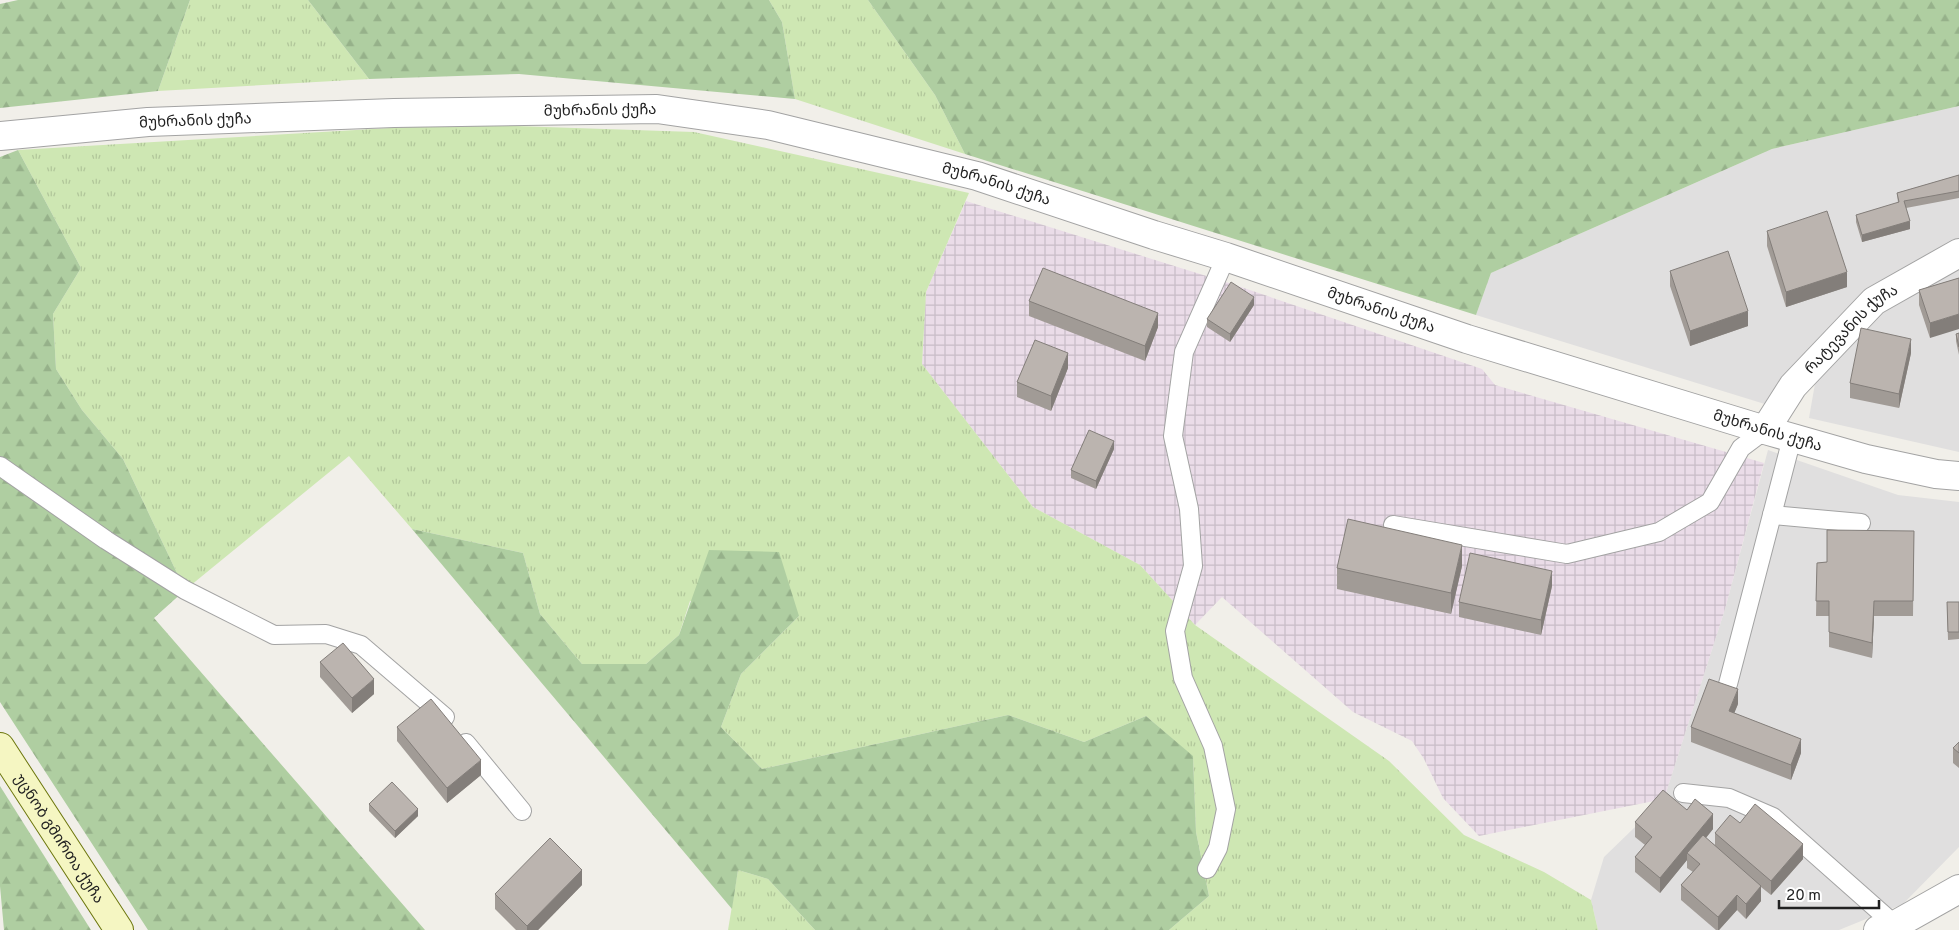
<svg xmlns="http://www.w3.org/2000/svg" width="1959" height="930" viewBox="0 0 1959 930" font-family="Overpass,'Noto Sans Georgian',sans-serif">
<defs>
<pattern id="industrial-grid" width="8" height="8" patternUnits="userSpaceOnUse" patternTransform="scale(1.25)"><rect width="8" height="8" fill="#eadce8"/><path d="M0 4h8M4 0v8" fill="none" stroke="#c8bcc7"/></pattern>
<pattern id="grass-tufts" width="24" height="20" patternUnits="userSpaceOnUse" patternTransform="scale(1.25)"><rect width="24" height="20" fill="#cee7b3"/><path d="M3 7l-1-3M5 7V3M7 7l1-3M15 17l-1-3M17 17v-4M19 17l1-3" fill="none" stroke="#b1c69a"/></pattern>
<pattern id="forest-firs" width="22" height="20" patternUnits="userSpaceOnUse" patternTransform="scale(1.25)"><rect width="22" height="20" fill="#afcea1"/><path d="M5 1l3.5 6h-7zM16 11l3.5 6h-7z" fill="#96b18a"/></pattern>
</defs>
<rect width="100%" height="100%" fill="#f1efe9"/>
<g fill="#e0dfdf">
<polygon points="1959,106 1959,243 1899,270 1768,405 1476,315 1491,273 1772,149"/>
<polygon points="1959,263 1959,452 1809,418 1816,378 1877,311"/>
<polygon points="1768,450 1898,495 1959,502 1959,847 1903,904 1839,930 1598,930 1591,900 1604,857 1664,799 1725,609"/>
</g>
<polygon fill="url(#industrial-grid)" points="966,201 1232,284 1482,369 1495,385 1764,463 1725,609 1664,799 1479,836 1443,798 1424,759 1412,741 1353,712 1222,597 1195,625 1140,565 1033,507 922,364 926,292"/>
<g fill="url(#grass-tufts)">
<polygon points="190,0 308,0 369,79 158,91"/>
<polygon points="769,0 868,0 935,95 965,154 795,99 782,22"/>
<polygon points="458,124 694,132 969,193 926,292 922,364 1033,507 1140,565 1195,625 1389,761 1464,835 1544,872 1591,900 1598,930 1169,930 1209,896 1196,832 1193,757 1146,716 1084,742 1008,715 762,769 721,727 741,674 799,616 690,601 679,635 646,664 582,664 540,614 523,553 412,529 349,456 185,590 123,459 82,410 56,369 53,314 81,268 18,150"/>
<polygon points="738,870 768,879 815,930 728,930"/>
</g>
<g fill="url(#forest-firs)">
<polygon points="18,0 190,0 158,91 0,108 0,4"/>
<polygon points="308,0 769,0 782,22 795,99 519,74 369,79"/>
<polygon points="868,0 1959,0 1959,106 1772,149 1491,273 1476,315 965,154 935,95"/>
<polygon points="18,150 81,268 53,314 56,369 82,410 123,459 185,590 154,618 425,930 148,930 0,702 0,157"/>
<polygon points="412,529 523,553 540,614 582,664 646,664 679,635 709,550 779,552 799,616 741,674 721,727 762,769 1008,715 1084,742 1146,716 1193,756 1196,832 1209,896 1169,930 815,930 768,879 738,870 732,909"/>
<polygon points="0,786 91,930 4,930 0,886"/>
</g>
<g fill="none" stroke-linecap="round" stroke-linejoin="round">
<g stroke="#a3a3a3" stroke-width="20">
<g id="service">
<polyline points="0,466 106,540 185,590 274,635 326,634 361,645 445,717"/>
<polyline points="1772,515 1861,523"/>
<polyline points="1393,525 1567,554 1659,532 1710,502 1741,448 1765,430"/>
<polyline points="1728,684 1792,438"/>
<polyline points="466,743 522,811"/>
<polyline points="1683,793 1729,798 1773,817 1895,925 1895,930"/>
<polyline points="1207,869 1218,848 1226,809 1213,746 1183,678 1175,631 1193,566 1189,509 1173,436 1184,352 1226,257"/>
</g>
</g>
<g stroke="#a3a3a3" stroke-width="30">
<g id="minor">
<path id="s1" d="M1765 430 1793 386 1874 301 1959 253"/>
<polyline points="1878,930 1895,925 1959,889"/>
</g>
</g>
<g stroke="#a3a3a3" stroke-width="30">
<g id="tertiary">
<path id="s2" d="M0 136 148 122 394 113 657 109 768 125 977 176 1154 235 1226 257 1467 339 1765 430 1866 459 1936 474 1959 476"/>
</g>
</g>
<g stroke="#6c760c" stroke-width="30">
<g id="secondary">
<path id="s3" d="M0 747 119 930"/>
</g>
</g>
<use href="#service" stroke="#fff" stroke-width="18"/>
<use href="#minor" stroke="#fff" stroke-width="28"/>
<use href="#tertiary" stroke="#fff" stroke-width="28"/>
<use href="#secondary" stroke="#f5f6c2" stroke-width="28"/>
</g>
<g fill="#a19b96">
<polygon points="1959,175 1959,198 1906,208 1910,229 1862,242 1856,222 1856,215 1898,203 1897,193"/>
<polygon points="1767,231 1847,287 1786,307 1767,246"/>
<polygon points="1670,271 1748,326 1690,346 1670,286"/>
<polygon points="1959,278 1930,338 1919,305 1919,290"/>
<polygon points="1029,301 1158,327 1145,361 1029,316"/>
<polygon points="1254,305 1230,342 1207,327 1207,319"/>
<polygon points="1959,333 1959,355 1956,341 1956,334"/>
<polygon points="1911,353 1899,408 1850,398 1850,383"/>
<polygon points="1068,368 1051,411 1017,397 1017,382"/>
<polygon points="1114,449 1096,489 1071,478 1071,470"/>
<polygon points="1914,531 1913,616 1874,616 1872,658 1829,647 1829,616 1816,616 1817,563 1827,562"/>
<polygon points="1462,566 1451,614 1337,589 1337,568"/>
<polygon points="1552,586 1541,635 1459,617 1459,602"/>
<polygon points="1947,602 1959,602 1959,639 1948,640"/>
<polygon points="320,662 374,694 352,713 320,677"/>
<polygon points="1738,704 1734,713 1801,753 1791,780 1691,742 1691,727"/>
<polygon points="397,727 481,775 447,803 397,741"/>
<polygon points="1959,742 1959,768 1953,763 1953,748"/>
<polygon points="369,804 418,816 395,838 369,811"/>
<polygon points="1687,810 1713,829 1706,838 1715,845 1715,833 1740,823 1803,859 1771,895 1761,887 1761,901 1746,919 1737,910 1719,930 1716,930 1681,900 1681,885 1693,872 1687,868 1687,860 1660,893 1635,872 1635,857 1645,845 1635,837 1635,822"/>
<polygon points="582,885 538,930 516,930 495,909 495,894"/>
</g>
<g fill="#837e7a">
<polygon points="1910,221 1910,229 1862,242 1862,235"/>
<polygon points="1847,272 1847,287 1786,307 1786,292"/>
<polygon points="1254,297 1254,305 1230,342 1230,334"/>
<polygon points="1748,311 1748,326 1690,346 1690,331"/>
<polygon points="1158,313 1158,327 1145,361 1145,346"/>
<polygon points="1959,314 1959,329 1930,338 1930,323"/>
<polygon points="1911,339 1911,353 1899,408 1899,394"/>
<polygon points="1068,353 1068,368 1051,411 1051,396"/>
<polygon points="1114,441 1114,449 1096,489 1096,481"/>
<polygon points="1462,545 1462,566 1451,614 1451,593"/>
<polygon points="1552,571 1552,586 1541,635 1541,620"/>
<polygon points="1874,601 1874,616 1872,658 1872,643"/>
<polygon points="374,679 374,694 352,713 352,698"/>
<polygon points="1738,689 1738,704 1729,726 1729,711"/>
<polygon points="1801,739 1801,753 1791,780 1791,765"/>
<polygon points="481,760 481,775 447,803 447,788"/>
<polygon points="418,809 418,816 395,838 395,831"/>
<polygon points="1713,814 1713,829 1691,856 1687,853 1687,860 1660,893 1660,878"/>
<polygon points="1803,844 1803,859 1771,895 1771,881"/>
<polygon points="582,870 582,885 538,930 527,930 527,926"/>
<polygon points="1761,886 1761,901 1746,919 1746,904"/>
<polygon points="1737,895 1737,910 1719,930 1718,930 1718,917"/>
</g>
<g fill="#bbb4af" stroke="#837e7a">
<polygon points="1959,175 1959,191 1904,201 1910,221 1862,235 1856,215 1899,202 1897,193"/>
<polygon points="1827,211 1847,272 1786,292 1767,231"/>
<polygon points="1728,251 1748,311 1690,331 1670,271"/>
<polygon points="1043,268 1158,313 1145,346 1029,301"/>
<polygon points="1959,278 1959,314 1930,323 1919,290"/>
<polygon points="1231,282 1254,297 1230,334 1207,319"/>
<polygon points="1861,328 1911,339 1899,394 1850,383"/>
<polygon points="1959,333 1959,347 1956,334"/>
<polygon points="1035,340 1068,353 1051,396 1017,382"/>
<polygon points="1089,430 1114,441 1096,481 1071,470"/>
<polygon points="1348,519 1462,545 1451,593 1337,568"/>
<polygon points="1827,530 1914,531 1913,601 1874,601 1872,643 1829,632 1829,601 1816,601 1817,563 1827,562"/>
<polygon points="1470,553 1552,571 1541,620 1459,602"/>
<polygon points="1947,602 1959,602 1959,632 1948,632"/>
<polygon points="343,643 374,679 352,698 320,662"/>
<polygon points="1709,679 1738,689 1729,711 1801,739 1791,765 1691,727"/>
<polygon points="431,699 481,760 447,788 397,727"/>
<polygon points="1959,742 1959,753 1953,748"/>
<polygon points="392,782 418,809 395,831 369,804"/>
<polygon points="1663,790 1687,810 1695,799 1713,814 1660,878 1635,857 1652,837 1635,822"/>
<polygon points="1755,804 1803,844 1771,881 1715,833 1730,815 1740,823"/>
<polygon points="1703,835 1761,886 1746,904 1737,895 1718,917 1681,885 1700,864 1687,853"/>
<polygon points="550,838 582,870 527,926 495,894"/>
</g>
<g text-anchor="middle" stroke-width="5" stroke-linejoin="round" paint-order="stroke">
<g font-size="15" fill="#222" stroke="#fff">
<text dy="5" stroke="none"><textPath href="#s2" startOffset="601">მუხრანის ქუჩა</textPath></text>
<text dy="5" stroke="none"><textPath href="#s2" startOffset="196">მუხრანის ქუჩა</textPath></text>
<text dy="5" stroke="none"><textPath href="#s2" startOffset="1006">მუხრანის ქუჩა</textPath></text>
<text dy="5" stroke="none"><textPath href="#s2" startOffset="1411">მუხრანის ქუჩა</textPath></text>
<text dy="5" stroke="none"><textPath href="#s1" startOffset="134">რატევანის ქუჩა</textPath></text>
<text dy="5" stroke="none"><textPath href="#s2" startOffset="1816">მუხრანის ქუჩა</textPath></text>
<text dy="5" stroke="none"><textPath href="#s3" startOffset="109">უცნობ გმირთა ქუჩა</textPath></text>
</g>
</g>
<path d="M1779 900v8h100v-8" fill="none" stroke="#222222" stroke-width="2.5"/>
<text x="1786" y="900" font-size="15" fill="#222222" stroke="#ffffff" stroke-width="4" paint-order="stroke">20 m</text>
</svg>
